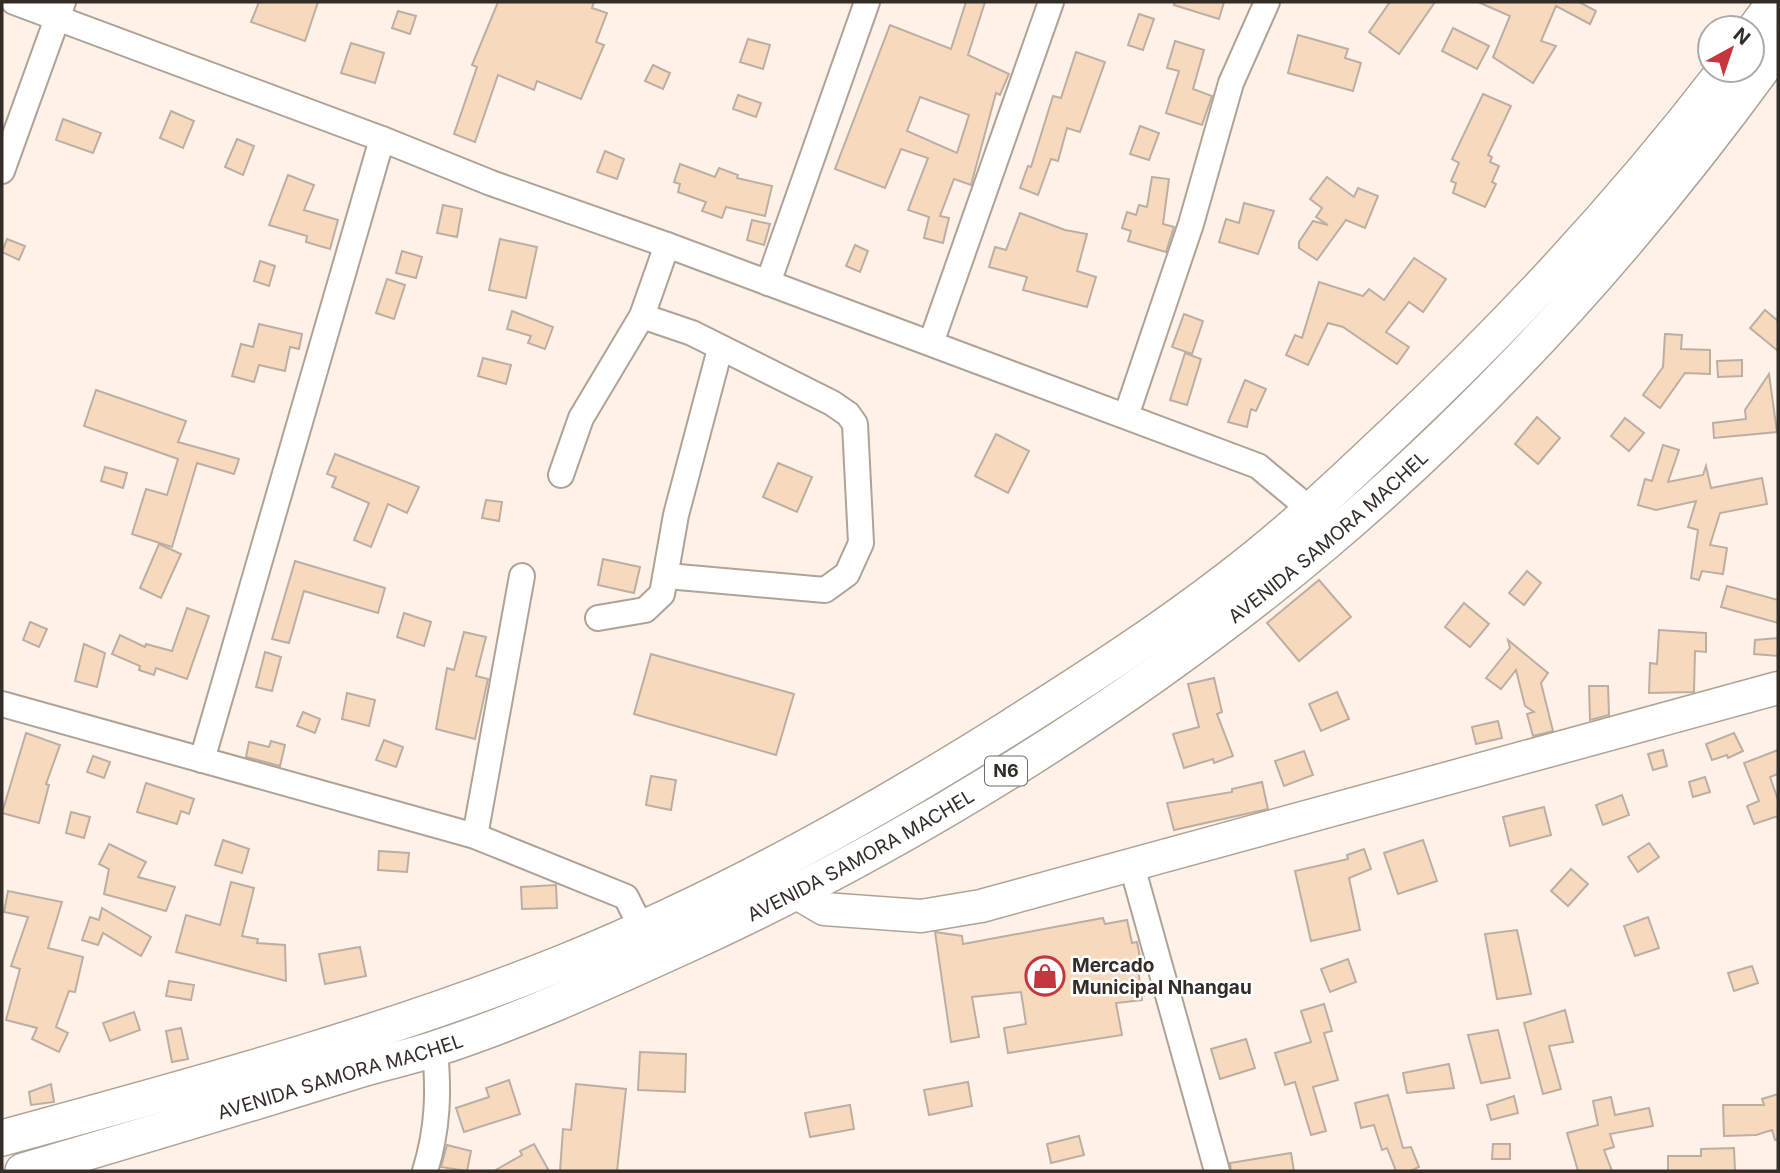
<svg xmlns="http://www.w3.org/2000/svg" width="1780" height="1173" viewBox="0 0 1780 1173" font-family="Inter,sans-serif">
<rect width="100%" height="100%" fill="#fef2e8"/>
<g fill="#f7dabe" stroke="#bcaea2" stroke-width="2" fill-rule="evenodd">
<polygon points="259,2 318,2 305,41 251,22"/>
<polygon points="498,2 594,2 592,8 607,13 596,42 604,45 581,99 537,81 534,90 498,75 475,142 454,134 477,67 472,65"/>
<path d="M966 2H985L968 55 1009 74 1000 95 996 93 971 185 954 179 940 216 949 218 943 243 924 238 929 217 908 210 928 158 901 149 885 188 835 169 890 25 951 49ZM920 97 969 115 957 153 907 131Z"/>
<polygon points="1175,2 1224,2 1219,19 1174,5"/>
<polygon points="1390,2 1435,2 1399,54 1369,32"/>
<polygon points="1478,2 1579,2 1596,11 1590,24 1556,6 1541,41 1556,46 1533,83 1493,57 1510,16"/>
<polygon points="398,11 416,16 410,34 392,28"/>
<polygon points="1139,14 1154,19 1143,50 1128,45"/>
<polygon points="1453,28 1489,46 1477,69 1442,51"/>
<polygon points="1298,35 1348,49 1345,58 1361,63 1353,91 1288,73"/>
<polygon points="748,39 770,45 763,69 740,62"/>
<polygon points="1175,41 1204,50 1193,89 1212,96 1202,125 1166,113 1179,71 1167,68"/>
<polygon points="351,43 384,53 375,83 341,73"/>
<polygon points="1076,52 1105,62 1080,132 1067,128 1058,161 1051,159 1038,195 1020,188 1028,166 1031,167 1053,96 1061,98"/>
<polygon points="653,65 670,73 663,89 645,81"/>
<polygon points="1483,94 1511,106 1488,155 1492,157 1490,162 1499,166 1492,182 1496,184 1485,207 1453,193 1456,183 1451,181 1459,163 1452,159"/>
<polygon points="738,95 761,103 756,117 733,109"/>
<polygon points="171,111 194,121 183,148 160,138"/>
<polygon points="63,119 101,133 93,153 56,140"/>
<polygon points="1140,126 1159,133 1149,160 1130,154"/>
<polygon points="237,139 254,146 243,175 225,167"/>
<polygon points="605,151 624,159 617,179 597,172"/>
<polygon points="680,164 715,177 719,168 738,175 737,178 772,186 765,216 726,207 722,218 702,211 706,202 678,192 680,184 674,182"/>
<polygon points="288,175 314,185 304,210 338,220 330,249 306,242 307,236 269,225"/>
<polygon points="1152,177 1169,179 1163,224 1174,227 1166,252 1128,241 1131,231 1122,228 1127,212 1136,215 1139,205 1147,207"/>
<polygon points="1327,177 1354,197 1358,188 1378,196 1365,228 1346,220 1317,260 1299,248 1299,242 1313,221 1328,225 1316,217 1322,208 1310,199"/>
<polygon points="1244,203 1274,211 1258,254 1219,242 1226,219 1239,223"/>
<polygon points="443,205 462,209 457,237 437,233"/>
<polygon points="1020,213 1065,230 1087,234 1077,271 1096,277 1087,307 1023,290 1027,277 989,267 995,247 1006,250"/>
<polygon points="752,220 770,224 764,245 747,240"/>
<polygon points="7,239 25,246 19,260 2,252"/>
<polygon points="500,239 537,247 526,298 489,290"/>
<polygon points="855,245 868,251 860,272 846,266"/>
<polygon points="402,251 422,257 416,278 396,273"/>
<polygon points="1414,258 1446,279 1423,312 1409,302 1386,332 1409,347 1397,364 1343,327 1328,323 1308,365 1286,355 1295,335 1302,338 1319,282 1363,296 1369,289 1384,300"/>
<polygon points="260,261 275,266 269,286 254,281"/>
<polygon points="387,279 405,285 394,319 376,313"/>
<polygon points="1765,310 1778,321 1778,351 1750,328"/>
<polygon points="512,311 553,327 545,349 528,343 531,336 507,329"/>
<polygon points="1184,314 1203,321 1192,354 1172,347"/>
<polygon points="259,324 302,334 299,349 290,347 285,371 259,365 254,382 232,376 241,344 253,347"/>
<polygon points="1665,334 1682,335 1681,349 1710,350 1710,374 1685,373 1660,408 1643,395 1663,367"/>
<polygon points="1185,353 1201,359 1187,405 1170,400"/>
<polygon points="483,358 511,365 506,384 478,376"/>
<polygon points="1742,360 1742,376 1718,377 1717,361"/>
<polygon points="1769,374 1777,432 1714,438 1713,423 1746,419 1745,410"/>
<polygon points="1245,380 1266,389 1256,411 1251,409 1247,427 1228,422"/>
<polygon points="96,390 186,421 178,442 239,459 234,474 197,463 172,547 132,534 146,489 167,495 178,459 84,426"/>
<polygon points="1537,417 1560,438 1538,464 1515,444"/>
<polygon points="1625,418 1644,433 1629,451 1611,436"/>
<polygon points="996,434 1029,451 1008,493 975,476"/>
<polygon points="1663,445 1679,450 1668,482 1703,475 1706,466 1711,488 1762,478 1767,504 1720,513 1710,545 1727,548 1723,574 1702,571 1699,580 1691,578 1698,530 1688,527 1696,501 1656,510 1638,505 1645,479 1652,481"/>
<polygon points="335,454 419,487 407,513 388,504 371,547 354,540 369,503 332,487 336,477 327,474"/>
<polygon points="778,463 812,477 797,512 763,497"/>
<polygon points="105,467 127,473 123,488 101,481"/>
<polygon points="486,500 502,502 499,521 482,518"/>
<polygon points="159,544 181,554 161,598 140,588"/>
<polygon points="603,559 640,567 634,593 598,585"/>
<polygon points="295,561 385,588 378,613 304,591 289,643 272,639"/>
<polygon points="1527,571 1541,583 1524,605 1509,593"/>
<polygon points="1319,580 1351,617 1299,661 1267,623"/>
<polygon points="1727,586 1778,600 1778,623 1721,607"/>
<polygon points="1464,603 1489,624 1470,647 1445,627"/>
<polygon points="187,608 209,616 187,679 156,668 154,675 139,670 140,666 112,654 120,635 145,647 146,644 172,651"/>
<polygon points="404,613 431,622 424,646 397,637"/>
<polygon points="30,622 47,629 39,647 23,640"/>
<polygon points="1659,630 1706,633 1706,652 1695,651 1694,692 1649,693 1650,663 1657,664"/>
<polygon points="464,632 486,637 476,676 488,679 475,739 436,729 447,668 454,670"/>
<polygon points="1778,638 1778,656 1754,654 1755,640"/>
<polygon points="1508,640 1548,673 1541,683 1553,731 1533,736 1527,714 1534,712 1525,706 1516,670 1501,689 1486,678 1510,648"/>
<polygon points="84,644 105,653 97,687 75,681"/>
<polygon points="265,652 281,657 272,691 256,687"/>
<polygon points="651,654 794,694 776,755 634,714"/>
<polygon points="1214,678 1222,712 1217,714 1233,756 1214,763 1213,759 1184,768 1173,734 1199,727 1188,684"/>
<polygon points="1589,686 1608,686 1609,715 1590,720"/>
<polygon points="1337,692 1349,719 1321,731 1309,704"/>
<polygon points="347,693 375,700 369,726 342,719"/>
<polygon points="303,712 320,719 315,733 297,726"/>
<polygon points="1498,721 1502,738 1476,744 1472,727"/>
<polygon points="26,733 60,745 46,784 49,785 39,823 2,813"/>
<polygon points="1734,733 1743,751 1728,758 1727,755 1712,760 1706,744"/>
<polygon points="384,740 403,747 396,767 376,760"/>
<polygon points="271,741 285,745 280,766 246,757 249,742 269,747"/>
<polygon points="1663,750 1667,766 1653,770 1648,754"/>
<polygon points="1778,750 1778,774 1770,777 1778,800 1778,816 1754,824 1747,806 1759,801 1744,763"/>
<polygon points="1304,751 1313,775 1284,786 1275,761"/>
<polygon points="93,756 110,762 104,778 87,772"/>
<polygon points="651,776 676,780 671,810 646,805"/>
<polygon points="1705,777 1710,792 1693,797 1689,782"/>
<polygon points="1262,782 1268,809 1174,830 1167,803 1232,792 1232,789"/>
<polygon points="146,783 194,799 189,814 181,811 177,824 137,812"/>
<polygon points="1622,795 1629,815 1603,825 1596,805"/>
<polygon points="1544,807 1551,835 1510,846 1503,817"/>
<polygon points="71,812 90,817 84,838 66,833"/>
<polygon points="223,840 249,849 242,873 215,865"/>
<polygon points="1423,840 1437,881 1398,894 1384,853"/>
<polygon points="1649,843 1659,857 1638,872 1628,857"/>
<polygon points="109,844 146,862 138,877 175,887 166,911 104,894 109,869 99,864"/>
<polygon points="1364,849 1371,869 1349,878 1360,930 1311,941 1295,871 1348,859 1347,855"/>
<polygon points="379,851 409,853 407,872 378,870"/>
<polygon points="1571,869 1588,884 1568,906 1551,891"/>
<polygon points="231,882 254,888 242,936 258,939 257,943 285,945 286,981 176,952 186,915 220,925"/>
<polygon points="556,885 557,908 522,909 521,887"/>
<polygon points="8,891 62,902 48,948 83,957 75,992 69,991 56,1027 68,1033 59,1052 32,1039 37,1028 6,1020 20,969 11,966 28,917 4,912"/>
<polygon points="102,908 151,937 141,956 103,933 98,945 82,940 90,917 99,920"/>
<polygon points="1648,917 1659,948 1635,956 1624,926"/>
<polygon points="1103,918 1105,924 1127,920 1132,943 1137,942 1142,967 1138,968 1142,1000 1116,1003 1122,1035 1008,1053 1004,1028 1026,1024 1021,992 972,997 979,1037 951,1042 935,932 962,936 963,944"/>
<polygon points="1517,930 1531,994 1497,999 1485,934"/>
<polygon points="360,947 366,976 325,984 319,954"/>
<polygon points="1348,959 1356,982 1330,992 1321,969"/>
<polygon points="1752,966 1758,983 1734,991 1728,973"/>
<polygon points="169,981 194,985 191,1000 166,996"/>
<polygon points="1324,1004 1332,1031 1324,1033 1338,1080 1313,1087 1326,1131 1311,1135 1295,1082 1285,1085 1275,1053 1311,1042 1301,1011"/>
<polygon points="1565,1010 1573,1042 1549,1046 1561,1089 1543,1094 1524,1023"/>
<polygon points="134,1012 140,1030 110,1041 103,1023"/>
<polygon points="181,1028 188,1059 172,1062 166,1031"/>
<polygon points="1498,1030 1510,1078 1481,1083 1468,1035"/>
<polygon points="1246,1039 1255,1068 1220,1079 1211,1049"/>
<polygon points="640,1052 686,1054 685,1092 638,1090"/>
<polygon points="1449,1064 1454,1088 1407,1093 1403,1073"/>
<polygon points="509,1080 520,1114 464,1132 456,1108 489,1097 486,1088"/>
<polygon points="968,1082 972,1106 929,1115 924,1090"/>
<polygon points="51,1084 54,1102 31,1105 29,1092"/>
<polygon points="576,1084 626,1089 617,1171 560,1171 563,1129 571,1130"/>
<polygon points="1778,1094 1778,1139 1775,1140 1772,1130 1756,1135 1724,1136 1723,1105 1764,1105 1762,1099"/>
<polygon points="1388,1095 1403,1148 1411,1147 1419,1167 1410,1171 1396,1171 1387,1148 1382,1150 1374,1125 1361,1128 1355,1103"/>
<polygon points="1514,1096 1518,1113 1491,1120 1487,1105"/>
<polygon points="1611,1097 1615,1115 1649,1108 1653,1126 1610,1134 1614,1147 1604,1150 1612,1171 1578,1171 1567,1133 1598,1125 1593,1101"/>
<polygon points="850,1105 854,1129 810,1137 805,1113"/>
<polygon points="1079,1136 1084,1155 1051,1163 1047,1144"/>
<polygon points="534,1144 549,1171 494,1171 522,1155 520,1151"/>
<polygon points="1493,1144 1510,1144 1510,1159 1492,1159"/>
<polygon points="447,1145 471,1151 467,1171 441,1167"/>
<polygon points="1734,1148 1735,1171 1668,1171 1668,1156 1701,1156 1701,1149"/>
<polygon points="1291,1153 1294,1171 1231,1171 1230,1163"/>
</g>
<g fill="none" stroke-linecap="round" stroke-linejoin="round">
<g stroke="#afa296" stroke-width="28">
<g id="minor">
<polyline points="14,2 382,139 491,183 667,245 1258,466 1312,511"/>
<polyline points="2,171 63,2"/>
<polyline points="768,283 867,2"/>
<polyline points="642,316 692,333 832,403 848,414 855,424 861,543 847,574 825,590 667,576"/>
<polyline points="931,343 1051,2"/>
<polyline points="1126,416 1191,224 1231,83 1267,2"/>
<polyline points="561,475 581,418 642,316 667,245"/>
<polyline points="598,618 645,610 662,594 676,515 720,349"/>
<polyline points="2,704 475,836 626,897 641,927"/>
<polyline points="202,760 382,139"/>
<polyline points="475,836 522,576"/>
<polyline points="1132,866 1217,1171"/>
<path d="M425 1171C438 1129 439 1092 435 1049"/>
</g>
</g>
<g stroke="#afa296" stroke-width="35">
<polyline id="major" points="797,893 824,909 921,916 981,906 1778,688"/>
</g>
<g stroke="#afa296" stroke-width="38">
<g id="highway">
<polyline points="1752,33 1775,2"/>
<path d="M2 1138C192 1086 384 1035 567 961 722 898 867 817 1009 728 1085 680 1161 631 1232 576 1290 532 1343 481 1396 431 1515 319 1625 200 1725 70"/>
<path id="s1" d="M23 1171C133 1139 242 1106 352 1072 379 1063 407 1058 434 1049 518 1022 601 984 682 947 906 845 1135 703 1324 544 1495 400 1648 228 1778 47"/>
</g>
</g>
<use href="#minor" stroke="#fff" stroke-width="24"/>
<use href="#major" stroke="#fff" stroke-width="32"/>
<use href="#highway" stroke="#fff" stroke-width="35"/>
</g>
<defs>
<g id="shop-ring" transform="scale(2.0125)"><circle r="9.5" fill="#fff" stroke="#c6363e" stroke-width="1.5"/><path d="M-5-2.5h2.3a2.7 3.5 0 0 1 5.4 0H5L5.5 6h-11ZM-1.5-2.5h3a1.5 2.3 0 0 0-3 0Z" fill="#c6363e"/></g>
</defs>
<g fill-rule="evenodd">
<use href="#shop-ring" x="1045" y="976"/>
</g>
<g text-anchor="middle" stroke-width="5" stroke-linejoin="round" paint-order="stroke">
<rect fill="#fff" stroke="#706c68" stroke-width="2" x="985" y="756.5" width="42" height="29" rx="5"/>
<g font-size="18" font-weight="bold" fill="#332d28">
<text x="1006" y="777">N6</text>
</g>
<g font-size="19" fill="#332d28" stroke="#fff">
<text dy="7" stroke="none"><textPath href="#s1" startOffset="1465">AVENIDA SAMORA MACHEL</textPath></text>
<text dy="7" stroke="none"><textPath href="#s1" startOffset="898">AVENIDA SAMORA MACHEL</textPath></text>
<text dy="7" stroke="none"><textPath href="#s1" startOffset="331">AVENIDA SAMORA MACHEL</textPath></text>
</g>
<g font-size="19" font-weight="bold" fill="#332d28" stroke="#fff" text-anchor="start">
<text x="1072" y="972">Mercado<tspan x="1072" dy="22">Municipal Nhangau</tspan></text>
</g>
</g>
<rect width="1780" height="1173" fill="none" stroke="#332d28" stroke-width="7"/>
<g transform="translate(1731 49) rotate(40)"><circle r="33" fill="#ffffff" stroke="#adaba9" stroke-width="2"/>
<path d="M0-5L12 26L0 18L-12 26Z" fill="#c6363e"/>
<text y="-10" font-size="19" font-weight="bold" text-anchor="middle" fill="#332d28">N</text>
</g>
</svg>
